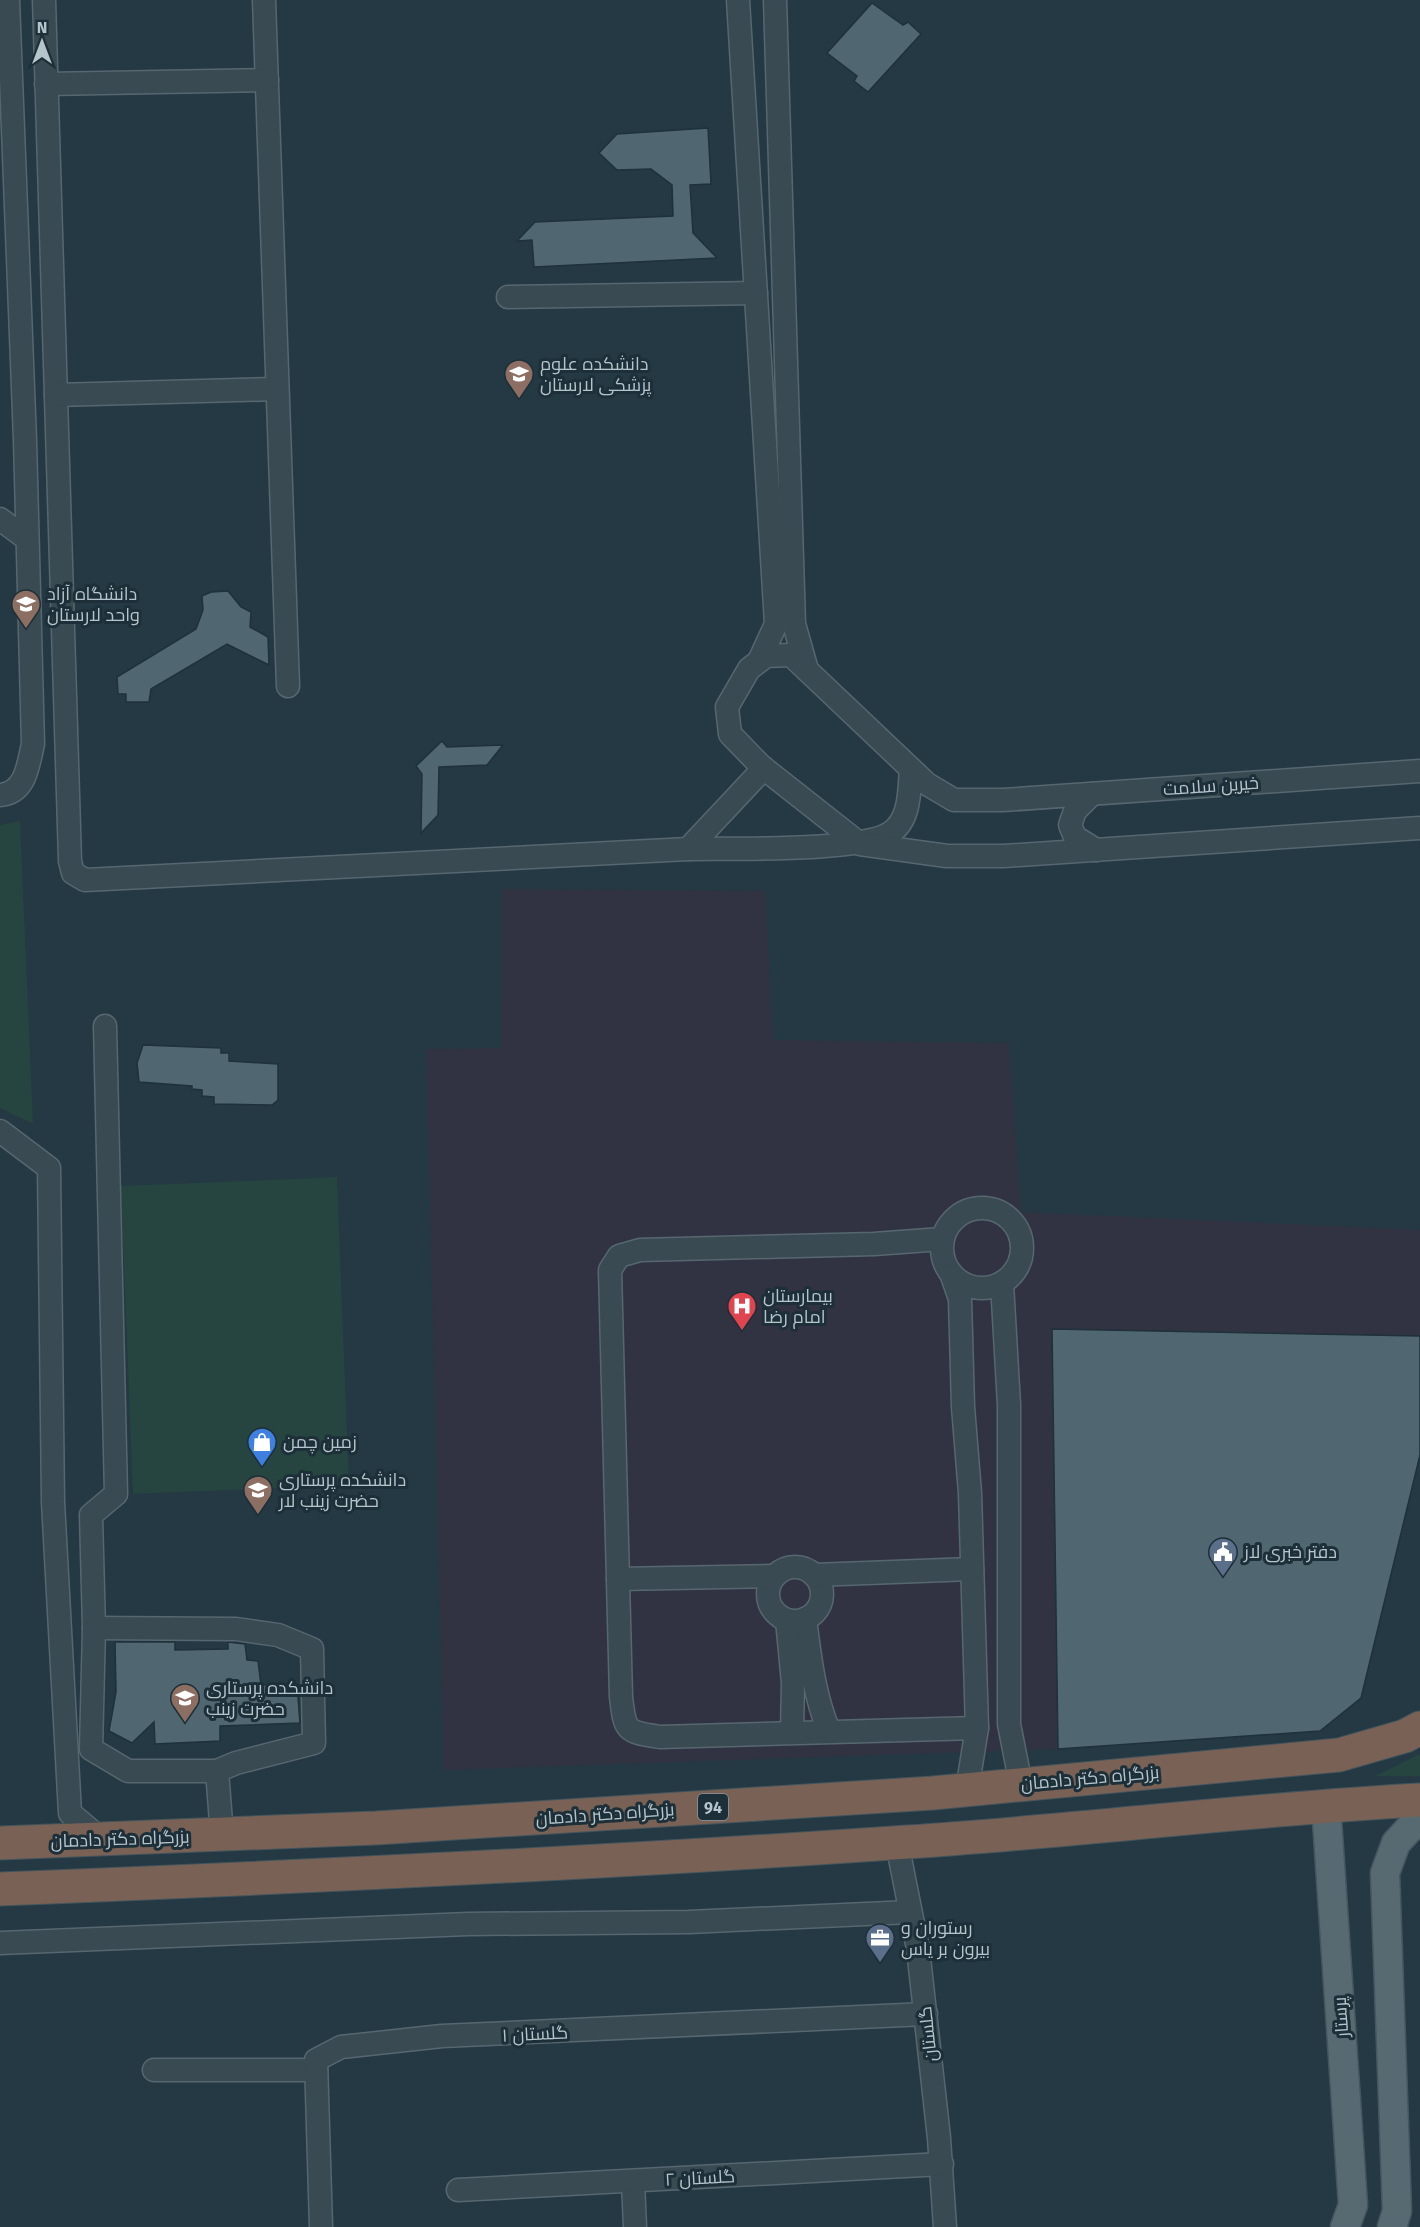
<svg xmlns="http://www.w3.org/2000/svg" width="1420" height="2227" viewBox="0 0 1420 2227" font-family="'Fira Sans',Cairo,sans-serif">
<rect width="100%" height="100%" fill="#243943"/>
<polygon fill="#313343" points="502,889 765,891 773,1040 1009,1043 1021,1212 1420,1230 1420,1336 1052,1329 1058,1749 444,1770 426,1049 501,1048"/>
<g fill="#264440">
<polygon points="20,821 33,1124 0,1108 0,825"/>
<polygon points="337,1177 349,1485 133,1494 121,1186"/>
<polygon points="1420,1754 1420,1776 1375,1776"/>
</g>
<g fill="#506670" stroke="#1f313a" stroke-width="1.5">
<polygon points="872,3 903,25 908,22 921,34 868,92 854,81 857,76 827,53"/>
<polygon points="708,128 711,184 690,185 693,233 717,258 534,267 532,240 517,241 535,222 673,216 672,185 651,169 617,170 599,153 617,134"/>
<polygon points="228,591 241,607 251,612 250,627 268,637 269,665 227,644 151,689 149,702 126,702 126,694 118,694 117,677 196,629 203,610 202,596 211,592"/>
<polygon points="442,741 447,747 503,745 487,765 439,767 438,815 421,833 422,774 416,766"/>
<polygon points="143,1045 221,1048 221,1053 229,1053 229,1061 278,1064 278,1100 272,1105 214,1104 214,1097 202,1096 202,1090 192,1089 192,1086 139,1082 137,1063"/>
<polygon points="1052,1329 1420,1336 1420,1455 1361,1698 1320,1731 1058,1749"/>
<polygon points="115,1642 175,1642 175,1650 228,1649 228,1642 245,1644 247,1660 258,1661 261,1685 297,1684 300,1723 220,1726 220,1741 155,1744 154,1722 132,1743 109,1731 116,1692"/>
</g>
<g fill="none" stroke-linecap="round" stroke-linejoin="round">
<g stroke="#576770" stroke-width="25">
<g id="minor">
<polyline points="44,0 70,861 73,873 85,880 688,849"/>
<polyline points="264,0 288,686"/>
<polyline points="738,0 776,624 759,661"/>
<polyline points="775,0 794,624 807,670"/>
<polyline points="46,84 267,80"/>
<polyline points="508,297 756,293"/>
<polyline points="56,395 277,389"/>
<polyline points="0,519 27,539"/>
<path d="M764 768 688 849C731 848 860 852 890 833 911 820 909 790 911 769"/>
<polyline points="1420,771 1003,800 954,800 927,784 791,655 766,656 749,669 727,707 730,734 761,766 860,844 947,856 1004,856 1420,828"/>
<polyline points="1092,794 1075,811 1070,825 1075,837 1096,850"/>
<path d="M0 795C26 793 28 765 33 744L25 440 8 0"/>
<polyline points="105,1026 116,1494 91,1515 94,1628 91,1749 128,1771 217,1771"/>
<polyline points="0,1131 49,1168 53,1502 70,1813 101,1839"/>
<circle cx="982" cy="1248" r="40"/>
<path d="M942 1239 874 1244 640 1250 619 1256 610 1270 621 1697C625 1731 625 1732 660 1737L977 1728"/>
<polyline points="952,1276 960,1299 963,1407 970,1493 977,1728 967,1790"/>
<polyline points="1002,1283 1009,1405 1009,1724 1021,1785"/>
<circle cx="795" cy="1594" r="27"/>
<polyline points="814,1575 972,1569"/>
<polyline points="618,1579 775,1576"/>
<path d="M805 1619C810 1657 814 1695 829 1731"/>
<polyline points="787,1620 793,1683 792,1731"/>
<polyline points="94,1628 236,1629 278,1635 312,1649 314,1743 236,1763 217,1771 222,1835"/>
<polyline points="897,1843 918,1949 939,2138 945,2227"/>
<polyline points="0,1943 468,1924 689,1922 910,1912"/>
<polyline points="154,2070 316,2070"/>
<polyline points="633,2182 635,2227"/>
<polyline points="458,2190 942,2164"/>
<polyline points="321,2227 316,2060 341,2047 442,2036 926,2014"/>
</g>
</g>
<g stroke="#45565f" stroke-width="31">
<g id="major">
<polyline points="1326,1805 1353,2205 1345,2227"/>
<polyline points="1392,2227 1397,2211 1385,1873 1396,1843 1420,1817"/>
</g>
</g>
<g stroke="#43545d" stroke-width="35">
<g id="highway">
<polyline points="0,1843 376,1828 933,1793 1339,1755 1405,1736 1420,1728"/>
<path d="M0 1889C303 1877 605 1863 907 1842 1078 1831 1249 1809 1420 1800"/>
</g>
</g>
<use href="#minor" stroke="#394a52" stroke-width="22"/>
<use href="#major" stroke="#576a72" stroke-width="28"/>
<use href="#highway" stroke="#796255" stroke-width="33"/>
</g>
<defs>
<g id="university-pin" transform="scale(1.5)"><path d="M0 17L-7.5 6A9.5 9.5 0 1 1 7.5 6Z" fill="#8d6e63" stroke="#1d2f38"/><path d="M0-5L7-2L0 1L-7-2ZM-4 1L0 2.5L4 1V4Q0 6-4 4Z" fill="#fff"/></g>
<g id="hospital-pin" transform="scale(1.5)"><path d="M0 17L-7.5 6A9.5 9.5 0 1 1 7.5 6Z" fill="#e0444e" stroke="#1d2f38"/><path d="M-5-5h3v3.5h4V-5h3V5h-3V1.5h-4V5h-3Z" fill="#fff"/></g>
<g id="shop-pin" transform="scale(1.5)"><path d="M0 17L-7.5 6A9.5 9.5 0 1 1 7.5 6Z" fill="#3f7fe0" stroke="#1d2f38"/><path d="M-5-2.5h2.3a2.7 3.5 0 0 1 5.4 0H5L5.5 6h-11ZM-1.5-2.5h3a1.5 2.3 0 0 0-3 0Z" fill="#fff"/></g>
<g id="civic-pin" transform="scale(1.5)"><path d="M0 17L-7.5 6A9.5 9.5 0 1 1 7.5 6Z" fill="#5c6f8a" stroke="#1d2f38"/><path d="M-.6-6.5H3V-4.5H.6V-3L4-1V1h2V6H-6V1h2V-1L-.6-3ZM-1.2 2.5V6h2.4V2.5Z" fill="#fff"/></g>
<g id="office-pin" transform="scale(1.5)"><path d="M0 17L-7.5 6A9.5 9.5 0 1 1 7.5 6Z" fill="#5c6f8a" stroke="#1d2f38"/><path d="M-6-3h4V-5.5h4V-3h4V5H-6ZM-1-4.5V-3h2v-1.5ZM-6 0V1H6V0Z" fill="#fff"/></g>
</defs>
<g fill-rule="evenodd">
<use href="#university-pin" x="519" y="374"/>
<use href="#university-pin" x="26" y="604"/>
<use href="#hospital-pin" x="742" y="1306"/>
<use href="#shop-pin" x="262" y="1442"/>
<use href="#university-pin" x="258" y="1490"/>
<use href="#civic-pin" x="1223" y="1552"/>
<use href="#university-pin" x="185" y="1698"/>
<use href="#office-pin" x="880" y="1938"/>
</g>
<g text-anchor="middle" stroke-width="6" stroke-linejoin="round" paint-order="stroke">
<rect fill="#1d2f38" stroke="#8897a0" stroke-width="1.5" x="698" y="1794" width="30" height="26" rx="4.5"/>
<g font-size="16" font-weight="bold" fill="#b6c4cc">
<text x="713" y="1813">94</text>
</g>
<g font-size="18" fill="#b6c4cc" stroke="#1d2f38" text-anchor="start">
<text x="540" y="370">دانشکده علوم<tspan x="540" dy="21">پزشکی لارستان</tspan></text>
<text x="47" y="600">دانشگاه آزاد<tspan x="47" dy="21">واحد لارستان</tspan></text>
<text x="763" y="1302">بیمارستان<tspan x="763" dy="21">امام رضا</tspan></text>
<text x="283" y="1448">زمین چمن</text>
<text x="279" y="1486">دانشکده پرستاری<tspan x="279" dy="21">حضرت زینب لار</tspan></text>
<text x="1244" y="1558">دفتر خبری لاز</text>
<text x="206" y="1694">دانشکده پرستاری<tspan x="206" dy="21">حضرت زینب</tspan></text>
<text x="901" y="1934">رستوران و<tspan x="901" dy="21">بیرون بر یاس</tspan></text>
</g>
<g font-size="18" fill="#b6c4cc" stroke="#1d2f38">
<text transform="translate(1211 786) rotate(-4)" y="6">خیرین سلامت</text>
<text transform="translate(1090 1778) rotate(-5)" y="6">بزرگراه دکتر دادمان</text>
<text transform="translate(605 1814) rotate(-4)" y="6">بزرگراه دکتر دادمان</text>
<text transform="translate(120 1839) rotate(-2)" y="6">بزرگراه دکتر دادمان</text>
<text transform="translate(1341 2017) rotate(-94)" y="6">پرستار</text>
<text transform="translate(535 2034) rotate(-3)" y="6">گلستان ۱</text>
<text transform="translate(928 2034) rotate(-96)" y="6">گلستان</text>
<text transform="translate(700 2178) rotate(-3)" y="6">گلستان ۲</text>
</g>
</g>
<g transform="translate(42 42)" stroke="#1d2f38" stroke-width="4.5" paint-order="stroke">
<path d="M0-4.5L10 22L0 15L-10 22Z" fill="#b6c4cc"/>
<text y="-9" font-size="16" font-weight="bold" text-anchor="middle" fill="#b6c4cc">N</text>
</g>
</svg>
